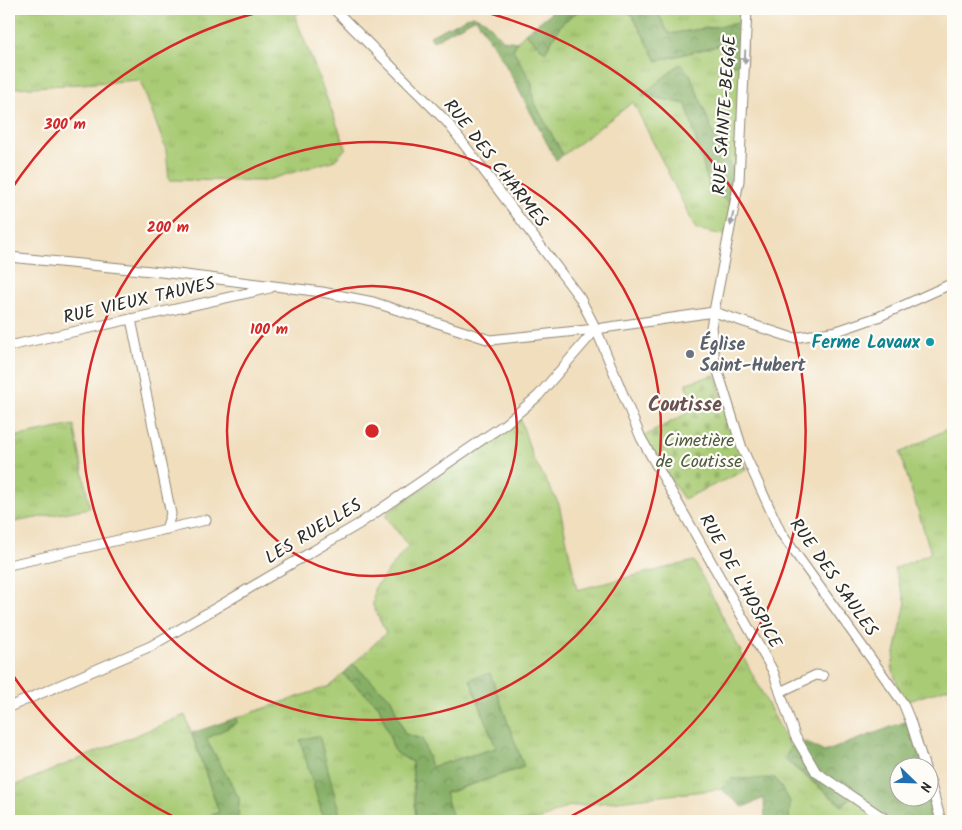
<svg xmlns="http://www.w3.org/2000/svg" width="962" height="830" viewBox="0 0 962 830" font-family="Kalam,sans-serif">
<defs>
<pattern id="grass-tufts" width="24" height="20" patternUnits="userSpaceOnUse" patternTransform="scale(1.25)"><rect width="24" height="20" fill="#a9cb74"/><path d="M3 7l-1-3M5 7V3M7 7l1-3M15 17l-1-3M17 17v-4M19 17l1-3" fill="none" stroke="#92ae65"/></pattern>
<pattern id="forest-crowns" width="20" height="18" patternUnits="userSpaceOnUse" patternTransform="scale(1.25)"><rect width="20" height="18" fill="#86af66"/><path d="M2 6a3 3 0 1 1 6 0M12 15a3 3 0 1 1 6 0" fill="none" stroke="#6e8f54"/></pattern>
<pattern id="cemetery-stones" width="16" height="16" patternUnits="userSpaceOnUse" patternTransform="scale(1.25)"><rect width="16" height="16" fill="#a9cb74"/><path d="M2 7V4a2 2 0 0 1 4 0v3zM10 15v-3a2 2 0 0 1 4 0v3z" fill="#92ae65"/></pattern>
</defs>
<rect width="100%" height="100%" fill="#fdfcf7"/>
<filter id="ink" filterUnits="userSpaceOnUse"><feTurbulence type="fractalNoise" baseFrequency=".02" numOctaves="2"/><feDisplacementMap in="SourceGraphic" scale="10" xChannelSelector="R" yChannelSelector="G"/><feConvolveMatrix kernelMatrix="1 2 1 2 8 2 1 2 1" color-interpolation-filters="sRGB"/></filter>
<filter id="wash" filterUnits="userSpaceOnUse"><feTurbulence type="fractalNoise" baseFrequency=".0096" numOctaves="4" result="noise"/><feDisplacementMap in="SourceGraphic" scale="20" xChannelSelector="R" yChannelSelector="G"/><feGaussianBlur stdDeviation="1.12" result="paint"/><feColorMatrix in="noise" values="0 0 0 0 0 0 0 0 0 0 0 0 0 0 0 0 0 1.4 0 .05"/><feComposite in="paint" operator="in"/></filter>
<g filter="url(#wash)">
<rect width="100%" height="100%" fill="#f0debd"/>
<g fill="url(#grass-tufts)" stroke="#6a7b50">
<polygon points="9,9 304,9 295,16 346,148 335,160 264,181 169,180 166,150 140,80 18,88 9,86"/>
<polygon points="581,9 624,9 632,15 657,61 725,44 745,63 739,181 717,143 690,74 680,64 643,95 686,104 710,189 734,206 728,236 696,229 633,102 563,155 533,100 532,83 513,50 517,42 525,33 545,52 562,23"/>
<polygon points="656,9 747,9 746,22 669,34"/>
<polygon points="520,418 533,458 559,504 577,590 694,561 790,747 785,760 842,806 851,796 888,821 789,821 789,801 732,779 721,789 566,807 537,821 454,821 444,794 524,767 470,680 496,748 431,767 422,739 405,734 391,699 353,664 386,633 373,606 374,589 408,546 385,515"/>
<polygon points="74,425 90,508 9,523 9,438"/>
<polygon points="953,426 953,686 903,703 892,667 906,602 894,569 931,553 900,453"/>
<polygon points="343,674 379,706 395,752 412,762 416,821 238,821 239,798 206,739 236,723 236,718 330,686"/>
<polygon points="185,715 219,812 196,821 9,821 9,788"/>
</g>
<g fill="url(#forest-crowns)" stroke="#586d48">
<polygon points="549,9 581,9 562,23 545,52 525,33 551,13"/>
<polygon points="624,9 656,9 669,34 746,22 745,63 728,66 724,44 657,61 632,15"/>
<polygon points="473,15 486,21 503,40 517,42 513,50 532,83 533,100 563,155 556,160 504,62 476,18 433,41 430,36"/>
<polygon points="680,64 690,74 717,143 739,181 734,206 710,189 686,104 642,95"/>
<polygon points="353,664 391,699 405,734 422,739 431,767 496,748 470,679 490,673 524,767 445,793 454,821 416,821 412,762 395,752 379,706 343,674"/>
<polygon points="236,718 237,723 206,739 239,798 238,821 196,821 219,812 192,733"/>
<polygon points="910,720 925,767 900,768 900,798 930,798 930,781 939,821 890,821 851,796 843,806 785,759 790,747 806,742 824,752"/>
<polygon points="319,735 340,815 324,821 300,740"/>
<polygon points="775,778 790,801 789,821 765,821 764,798 743,807 721,789 731,779"/>
</g>
<polygon fill="url(#cemetery-stones)" stroke="#6a7b50" points="715,375 746,470 684,499 641,438 691,411 686,383"/>
</g>
<g filter="url(#ink)">
<g fill="none" stroke-linecap="round" stroke-linejoin="round">
<g stroke="#8e8474" stroke-width="11">
<g id="minor">
<polyline points="334,9 447,122 580,298 596,329 641,438 773,671 795,736 816,772 888,821"/>
<polyline points="747,9 739,181 711,327 715,362 742,448 781,533 903,703 910,720 925,768"/>
<polyline points="9,257 161,272 322,292 373,302 490,340 596,329 714,312 793,338 837,331 878,317 953,283"/>
<polyline points="131,319 171,514 166,529"/>
<polyline points="9,346 270,288"/>
<polyline points="9,565 206,520"/>
<polyline points="780,692 816,675 823,676"/>
<polyline points="9,707 151,646 359,524 505,424 538,396 596,329"/>
<polyline points="930,781 941,821"/>
</g>
</g>
<use href="#minor" stroke="#fff" stroke-width="9"/>
</g>
<defs><path id="oneway-solid" d="M-6-.8H1V-3.2L6.5 0L1 3.2V.8H-6Z" transform="scale(1.25)"/></defs>
<g fill="#a0a0a0">
<use href="#oneway-solid" transform="translate(745 57) rotate(92)"/>
<use href="#oneway-solid" transform="translate(732 219) rotate(101)"/>
</g>
</g>
<g fill="none" stroke="#d62828" stroke-width="2.5">
<circle cx="372" cy="431" r="145"/>
<circle cx="372" cy="431" r="289"/>
<path d="M182 821A434 434 0 0 1 10 671M10 191A434 434 0 0 1 271 9M473 9A434 434 0 0 1 562 821"/>
</g>
<circle fill="#0f9aa8" stroke="#fdfcf7" stroke-width="2" cx="930" cy="342" r="5"/>
<circle fill="#6b7280" stroke="#fdfcf7" stroke-width="2" cx="690" cy="354" r="5"/>
<g text-anchor="middle" stroke-width="4.5" stroke-linejoin="round" paint-order="stroke">
<g font-size="18" fill="#2b2b2b" stroke="#fdfcf7">
<text transform="translate(724 115) rotate(-86)" y="6">RUE SAINTE-BEGGE</text>
<text transform="translate(496 163) rotate(52)" y="6">RUE DES CHARMES</text>
<text transform="translate(139 300) rotate(-13)" y="6">RUE VIEUX TAUVES</text>
<text transform="translate(313 531) rotate(-31)" y="6">LES RUELLES</text>
<text transform="translate(834 577) rotate(55)" y="6">RUE DES SAULES</text>
<text transform="translate(741 581) rotate(61)" y="6">RUE DE L'HOSPICE</text>
</g>
<g font-size="18" font-weight="bold" fill="#0d838f" stroke="#fdfcf7" text-anchor="end">
<text x="920" y="348">Ferme Lavaux</text>
</g>
<g font-size="18" font-weight="bold" fill="#5b616d" stroke="#fdfcf7" text-anchor="start">
<text x="700" y="350">Église<tspan x="700" dy="21">Saint-Hubert</tspan></text>
</g>
<g font-size="18" fill="#515b41" stroke="#fdfcf7">
<text x="699" y="446">Cimetière<tspan x="699" dy="21">de Coutisse</tspan></text>
</g>
<g font-size="20" font-weight="bold" fill="#695251" stroke="#fdfcf7">
<text x="685" y="411">Coutisse</text>
</g>
</g>
<circle cx="372" cy="431" r="8" fill="#d62828" stroke="#fdfcf7" stroke-width="2.5"/>
<g font-size="15" text-anchor="middle" font-weight="bold" fill="#d62828" stroke="#fdfcf7" stroke-width="4.5" stroke-linejoin="round" paint-order="stroke">
<text x="65" y="129">300 m</text>
<text x="168" y="232">200 m</text>
<text x="269" y="334">100 m</text>
</g>
<rect width="962" height="830" fill="none" stroke="#fdfcf7" stroke-width="30"/>
<g transform="translate(914 782) rotate(113)"><circle r="24" fill="#fdfcf7" stroke="#a9a8a5"/>
<path d="M0-4L9 19L0 12L-9 19Z" fill="#1f6fb2"/>
<text y="-8" font-size="14" font-weight="bold" text-anchor="middle" fill="#2b2b2b">N</text>
</g>
</svg>
